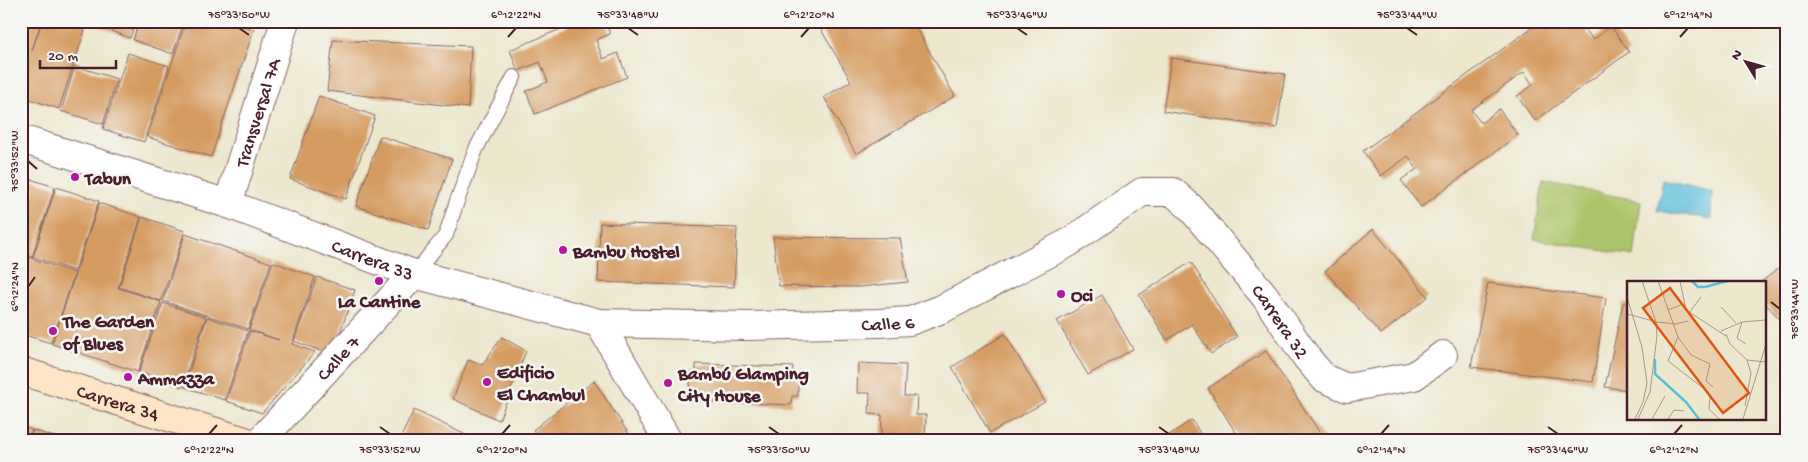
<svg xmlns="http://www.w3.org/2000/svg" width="1808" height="462" viewBox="0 0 1808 462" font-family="'Gochi Hand',sans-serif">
<rect width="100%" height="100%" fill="#f6f6f2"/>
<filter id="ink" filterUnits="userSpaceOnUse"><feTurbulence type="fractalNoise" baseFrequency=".02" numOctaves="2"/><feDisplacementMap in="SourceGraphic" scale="10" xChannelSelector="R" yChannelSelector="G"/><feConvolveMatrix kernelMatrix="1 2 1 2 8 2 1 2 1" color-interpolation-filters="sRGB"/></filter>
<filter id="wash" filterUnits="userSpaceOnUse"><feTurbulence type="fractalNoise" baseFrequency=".0096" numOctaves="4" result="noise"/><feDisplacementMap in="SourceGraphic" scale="20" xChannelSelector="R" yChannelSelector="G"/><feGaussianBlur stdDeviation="1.12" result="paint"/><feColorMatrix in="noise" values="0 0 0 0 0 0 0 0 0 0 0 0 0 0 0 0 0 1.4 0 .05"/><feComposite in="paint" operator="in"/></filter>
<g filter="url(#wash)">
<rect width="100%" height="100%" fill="#ece7cd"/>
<polygon fill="#acc469" stroke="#7b724a" points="1543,182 1641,201 1634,256 1534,239"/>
<polygon fill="#5abdd9" stroke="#526e82" points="1663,179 1712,191 1711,219 1657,211"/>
<g id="blocks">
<g fill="#d59c62">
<polygon points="21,21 41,21 32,51 42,21 79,21 87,24 59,109 21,96 21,84 24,75 21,74"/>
<polygon points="85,21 136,21 130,38"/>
<polygon points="139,21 184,21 173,54 133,40"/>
<polygon points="186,21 230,21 254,29 211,157 147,137"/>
<polygon points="580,21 605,21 610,34 596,40 603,59 618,53 627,77 535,114 526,91 548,82 540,62 518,71 510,50"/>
<polygon points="816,21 912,21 955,96 856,154 824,97 851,81"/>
<polygon points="1541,21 1590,21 1583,26 1593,40 1611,26 1629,52 1535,121 1517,96 1533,85 1524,72 1471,110 1481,123 1499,109 1518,135 1421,207 1401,180 1417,169 1408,156 1381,176 1363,151"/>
<polygon points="333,40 471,46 468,108 327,91"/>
<polygon points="128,53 169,66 144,142 103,129"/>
<polygon points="1171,58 1285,74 1277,128 1163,111"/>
<polygon points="75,66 117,79 103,124 61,111"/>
<polygon points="319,96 375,116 346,199 290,179"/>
<polygon points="380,136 452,159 428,230 356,206"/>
<polygon points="21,176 55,187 32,257 21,254"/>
<polygon points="56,187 99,201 75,271 33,257"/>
<polygon points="99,203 141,217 118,288 161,302 138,372 52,344"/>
<polygon points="142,217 185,231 161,301 119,287"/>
<polygon points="600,223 737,228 734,287 598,282"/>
<polygon points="1373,229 1428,297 1381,334 1325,271"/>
<polygon points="185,234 271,263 248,329 163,301"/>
<polygon points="773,237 900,238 908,282 859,287 779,286"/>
<polygon points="21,255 75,273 51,343 21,334"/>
<polygon points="273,262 315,277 292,344 315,352 262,413 226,401 250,331 279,340 249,330"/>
<polygon points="1191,262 1237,337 1211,354 1192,324 1167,340 1139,295"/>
<polygon points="1787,262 1787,327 1764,302 1764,282 1761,282"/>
<polygon points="317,277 355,290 332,355 294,341"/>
<polygon points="1488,283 1606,298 1593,382 1471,367"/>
<polygon points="1102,295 1133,349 1088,375 1057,321"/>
<polygon points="163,303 206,317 182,387 139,372"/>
<polygon points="1623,303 1628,304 1628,390 1605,387"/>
<polygon points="207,317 248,331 225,400 184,387"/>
<polygon points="1005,334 1045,402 990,433 952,367"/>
<polygon points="502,337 526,351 499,420 453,399 468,360 482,365"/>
<polygon points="1266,351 1324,439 1322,441 1288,441 1285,437 1279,441 1241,441 1208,388"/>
<polygon points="858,363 906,365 904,396 917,396 916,415 926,415 925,441 881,441 882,415 869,414 870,393 857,393"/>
<polygon points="696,364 793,367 792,375 798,376 798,396 792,396 791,405 695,401 695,393 690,393 690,372 696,372"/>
<polygon points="594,381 629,434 620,441 541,441 533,430"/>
<polygon points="414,410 468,436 466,441 399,441"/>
<polygon points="1192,420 1205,441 1160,441"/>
<polygon points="21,426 32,430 28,441 21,441"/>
<polygon points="33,430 63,440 63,441 29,441"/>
</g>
</g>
</g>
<g filter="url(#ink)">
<use href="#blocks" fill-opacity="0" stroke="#836564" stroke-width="1"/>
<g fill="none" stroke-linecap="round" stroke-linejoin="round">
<g stroke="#836564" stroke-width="16">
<polyline id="lane" points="414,274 446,235 456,204 476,149 514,77"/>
</g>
<g stroke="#836564" stroke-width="30">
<g id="street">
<path id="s1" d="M21 139 228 204 414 274 599 323 748 326 879 323 910 321 942 309 1068 243 1142 192H1173L1190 207 1264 295 1307 358 1324 378 1347 388 1414 376 1443 355"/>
<path id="s2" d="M228 204 285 21"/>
<polyline points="599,323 668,441"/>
<path id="s3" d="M260 441 414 274"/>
</g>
</g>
<g stroke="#836564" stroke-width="30">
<g id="secondary">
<path id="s4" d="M21 371 245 441"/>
</g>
</g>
<use href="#lane" stroke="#fff" stroke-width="14"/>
<use href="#street" stroke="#fff" stroke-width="28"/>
<use href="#secondary" stroke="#fde5c5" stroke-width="28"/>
</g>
</g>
<path fill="none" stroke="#4a1f2b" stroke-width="2" d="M239 28 249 35M628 28 638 35M1017 28 1027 35M1407 28 1417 35M508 37 516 28M801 37 809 28M1680 37 1688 28M28 161 37 169M28 287 35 277M1771 302 1780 309M380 427 390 434M769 427 779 434M1159 427 1169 434M1548 427 1558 434M209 434 217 425M502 434 510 425M1381 434 1389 425M1674 434 1682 425"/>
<g fill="#b5179e" stroke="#f6f6f2" stroke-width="2">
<circle cx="75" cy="177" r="5"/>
<circle cx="563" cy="250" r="5"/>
<circle cx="379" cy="281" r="5"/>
<circle cx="1061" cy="294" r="5"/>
<circle cx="53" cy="331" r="5"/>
<circle cx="128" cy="377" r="5"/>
<circle cx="487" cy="382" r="5"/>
<circle cx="668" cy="383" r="5"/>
</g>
<g text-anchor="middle" stroke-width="5" stroke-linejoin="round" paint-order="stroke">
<g font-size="19" fill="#4a1f2b" stroke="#f6f6f2">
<text dy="7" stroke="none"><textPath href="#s2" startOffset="96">Transversal 7A</textPath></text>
<text dy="7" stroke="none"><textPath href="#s1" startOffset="372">Carrera 33</textPath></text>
<text dy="7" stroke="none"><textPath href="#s1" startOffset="896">Calle 6</textPath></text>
<text dy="7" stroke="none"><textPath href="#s1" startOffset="1384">Carrera 32</textPath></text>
<text dy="7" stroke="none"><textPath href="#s3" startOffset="114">Calle 7</textPath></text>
<text dy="7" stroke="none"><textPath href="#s4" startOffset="102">Carrera 34</textPath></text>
</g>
<g font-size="19" font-weight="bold" fill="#4a1f2b" stroke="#f6f6f2" text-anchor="start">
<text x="85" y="184">Tabun</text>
<text x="573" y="257">Bambu Hostel</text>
<text x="1071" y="301">Oci</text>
<text x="379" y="307" text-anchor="middle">La Cantine</text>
<text x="63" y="327">The Garden<tspan x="63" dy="22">of Blues</tspan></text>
<text x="497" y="378">Edificio<tspan x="497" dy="22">El Chambul</tspan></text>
<text x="678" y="379">Bambú Glamping<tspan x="678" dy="22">City House</tspan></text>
<text x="138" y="384">Ammazza</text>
</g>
</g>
<g transform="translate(1627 281)">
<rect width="139" height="139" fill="#ece7cd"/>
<path fill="none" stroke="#5abdd9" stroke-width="2.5" d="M65 0 71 6H78L100 0M28 78V93L59 121 72 138"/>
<path fill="none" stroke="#ab978c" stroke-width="1" d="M31 0 51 56 64 74 83 83 79 100 86 106M53 0 59 29 99 55M0 16 15 66 20 102 16 121 8 138M94 26 109 42M41 29 56 23M62 32 74 16M0 33 30 41 49 43 61 40M115 41 110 57 119 63M94 50 115 41 139 39M99 53 103 63 120 79 139 81M51 56 41 80 80 110 83 114 82 128 92 138M118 125 124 92 120 79M11 138 23 111 30 55 29 41 15 0M25 138 38 115M41 138 47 129 57 130M116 138 139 63"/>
<path fill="#e0560e" fill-opacity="0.15" stroke="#e0560e" stroke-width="2.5" d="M43 7 122 112 96 132 16 27Z"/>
<rect width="139" height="139" fill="none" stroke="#4a1f2b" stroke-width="2.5"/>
</g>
<rect width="1808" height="462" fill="none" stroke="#f6f6f2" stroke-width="55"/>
<g transform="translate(1746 62) rotate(307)" stroke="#f6f6f2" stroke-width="4" paint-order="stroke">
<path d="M0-4L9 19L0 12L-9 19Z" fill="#4a1f2b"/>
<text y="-8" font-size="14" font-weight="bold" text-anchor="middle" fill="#4a1f2b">N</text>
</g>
<path d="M40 60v8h76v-8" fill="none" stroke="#4a1f2b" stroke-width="2.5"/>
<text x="48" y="60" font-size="15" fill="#4a1f2b" stroke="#f6f6f2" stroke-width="4" paint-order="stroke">20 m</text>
<rect x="28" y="28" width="1752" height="406" fill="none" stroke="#4a1f2b" stroke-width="2"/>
<g font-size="12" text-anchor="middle" fill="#4a1f2b">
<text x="239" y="18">75°33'50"W</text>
<text x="516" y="18">6°12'22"N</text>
<text x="628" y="18">75°33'48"W</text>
<text x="809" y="18">6°12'20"N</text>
<text x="1017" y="18">75°33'46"W</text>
<text x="1407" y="18">75°33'44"W</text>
<text x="1688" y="18">6°12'14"N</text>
<text transform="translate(14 161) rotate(-90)" y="4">75°33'52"W</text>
<text transform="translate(14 287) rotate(-90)" y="4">6°12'24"N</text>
<text transform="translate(1794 309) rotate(-90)" y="4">75°33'44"W</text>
<text x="209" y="453">6°12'22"N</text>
<text x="390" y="453">75°33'52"W</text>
<text x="502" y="453">6°12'20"N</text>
<text x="779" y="453">75°33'50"W</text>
<text x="1169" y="453">75°33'48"W</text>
<text x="1381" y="453">6°12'14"N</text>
<text x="1558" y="453">75°33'46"W</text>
<text x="1674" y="453">6°12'12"N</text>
</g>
</svg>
